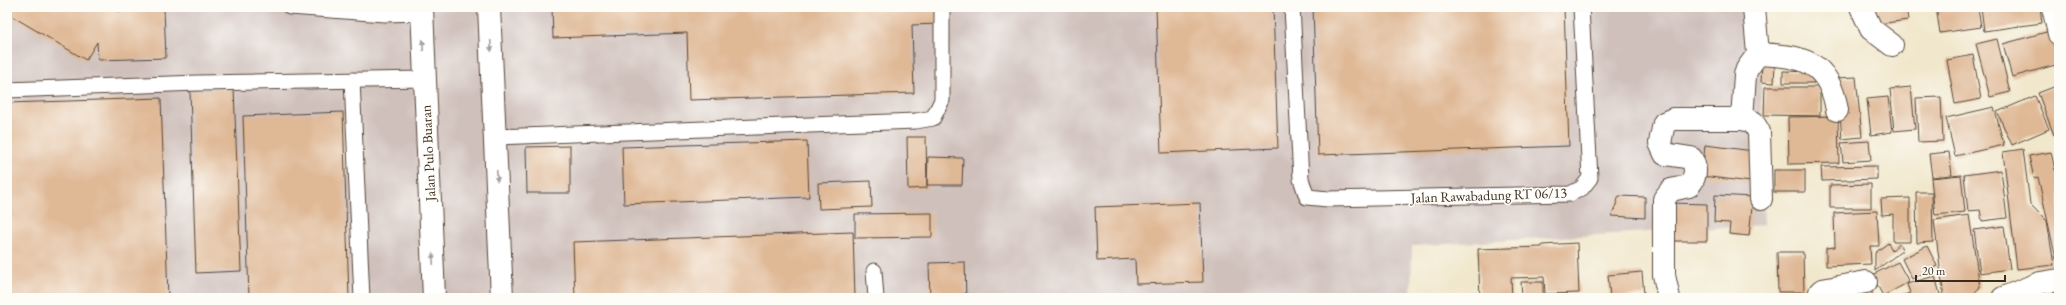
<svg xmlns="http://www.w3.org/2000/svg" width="2066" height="305" viewBox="0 0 2066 305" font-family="'EB Garamond',serif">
<rect width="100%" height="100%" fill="#fdfcf7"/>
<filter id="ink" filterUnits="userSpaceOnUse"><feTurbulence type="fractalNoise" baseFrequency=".025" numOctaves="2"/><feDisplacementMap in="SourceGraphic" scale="8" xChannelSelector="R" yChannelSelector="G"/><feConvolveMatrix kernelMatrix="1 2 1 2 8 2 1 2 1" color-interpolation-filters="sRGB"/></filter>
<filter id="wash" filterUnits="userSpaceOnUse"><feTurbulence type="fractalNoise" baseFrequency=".012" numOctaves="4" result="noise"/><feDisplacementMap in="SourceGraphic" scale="16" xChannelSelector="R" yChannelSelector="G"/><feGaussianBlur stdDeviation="0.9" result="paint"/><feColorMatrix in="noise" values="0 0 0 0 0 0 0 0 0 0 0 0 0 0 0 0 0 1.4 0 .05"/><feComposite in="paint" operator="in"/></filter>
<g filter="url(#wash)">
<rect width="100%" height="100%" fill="#f1e7cc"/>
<polygon fill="#cfc0bb" points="7,7 1759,7 1764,225 1412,246 1411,298 7,298"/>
<g id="blocks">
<g fill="#dfb895">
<polygon points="7,7 118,7 116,11 164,9 166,58 98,60 97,42 86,60 10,15 7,21"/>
<polygon points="552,7 940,7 940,24 912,25 914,93 689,100 687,33 553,38"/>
<polygon points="1156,7 1273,7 1278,148 1161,153"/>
<polygon points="1313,7 1564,7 1569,146 1318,155"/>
<polygon points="1868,7 1906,7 1908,20 1871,25"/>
<polygon points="1936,7 1978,7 1981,27 1940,33"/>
<polygon points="1981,7 2040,7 2042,23 1984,31"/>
<polygon points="2050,31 2059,64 2012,77 2003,44"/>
<polygon points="1997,39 2010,92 1990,97 1976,44"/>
<polygon points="1973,55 1981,99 1955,104 1947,60"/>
<polygon points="1762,63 1775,64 1774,83 1761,82"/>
<polygon points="1783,71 1815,72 1814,83 1783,83"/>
<polygon points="1856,77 1862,137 1842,139 1837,78"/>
<polygon points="2059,85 2059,133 2054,135 2038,93"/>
<polygon points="1765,87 1820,87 1820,116 1764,115"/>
<polygon points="1911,87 1915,129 1894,131 1890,89"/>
<polygon points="234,89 241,271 196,273 190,91"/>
<polygon points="2035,96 2049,129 2012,145 1997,112"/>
<polygon points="1888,97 1892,132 1871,135 1867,99"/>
<polygon points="1941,97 1943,141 1918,142 1916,98"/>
<polygon points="161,98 168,298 7,298 7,103"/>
<polygon points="1994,107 2004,145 1955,156 1946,118"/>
<polygon points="343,112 349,298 249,298 243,116"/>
<polygon points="1838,116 1839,163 1789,164 1788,117"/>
<polygon points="907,137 926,137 927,188 908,189"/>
<polygon points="807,141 809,197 624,204 622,147"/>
<polygon points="1869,141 1871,160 1843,162 1841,143"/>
<polygon points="1705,145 1754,151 1751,182 1702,176"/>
<polygon points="570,146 570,193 527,193 526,147"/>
<polygon points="2023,149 2030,204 2047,221 2054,265 2017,269 2003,152"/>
<polygon points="1949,152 1952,175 1932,177 1929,154"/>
<polygon points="2051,152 2055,170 2059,169 2059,258 2056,259 2038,177 2034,178 2029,156"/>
<polygon points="928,157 963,158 962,185 927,185"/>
<polygon points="1877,166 1877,179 1822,181 1821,167"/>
<rect x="1774" y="170" width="31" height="22"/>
<polygon points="2001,170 2007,218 1982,221 1980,210 1968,211 1964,175"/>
<polygon points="1961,175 1965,212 1935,215 1931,178"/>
<polygon points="871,181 872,207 819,209 818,183"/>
<polygon points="1871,184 1871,208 1830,208 1830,185"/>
<polygon points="1916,192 1932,192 1933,242 1917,243"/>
<polygon points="1715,195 1753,197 1749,236 1729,234 1730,223 1714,222"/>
<polygon points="1619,196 1645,197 1645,218 1612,216"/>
<polygon points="1910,198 1910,242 1893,242 1893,214 1882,215 1881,199"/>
<polygon points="1200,203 1203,282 1136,284 1135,259 1097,261 1095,207"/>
<polygon points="1670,203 1707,204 1707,241 1669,241"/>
<polygon points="1877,211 1879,246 1870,246 1871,264 1826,266 1826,248 1835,247 1834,213"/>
<polygon points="932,213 932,237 855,238 855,214"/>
<polygon points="1969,215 1980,287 1970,298 1944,298 1934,220"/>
<polygon points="2004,226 2010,269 1980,273 1974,230"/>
<polygon points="853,232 855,298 575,298 573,242"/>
<polygon points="1577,243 1579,293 1545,294 1544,277 1511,278 1512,298 1480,298 1478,249 1542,247 1542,245"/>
<polygon points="1888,243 1892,250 1899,244 1903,250 1875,271 1875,253"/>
<polygon points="1927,246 1937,266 1912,279 1902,259"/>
<polygon points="1777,252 1803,252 1804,292 1778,292"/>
<polygon points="965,262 966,298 930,298 929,263"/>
<polygon points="1898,262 1909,282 1883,296 1872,275"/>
<polygon points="1642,272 1644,295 1610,298 1608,275"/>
<polygon points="1935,276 1941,298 1901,298 1901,296 1910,293 1907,284"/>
<polygon points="1521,282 1543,282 1543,298 1522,298"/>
<polygon points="1870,282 1873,298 1835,298"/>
<polygon points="2059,287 2059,298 2049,298 2047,290"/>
</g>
</g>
</g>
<g filter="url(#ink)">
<use href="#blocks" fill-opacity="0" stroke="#564638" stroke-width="1"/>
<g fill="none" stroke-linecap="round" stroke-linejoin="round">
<g stroke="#564638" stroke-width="17">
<g id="service">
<polyline points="290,7 385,14 422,13"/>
<polyline points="1292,7 1301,179 1307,197 1328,199 1570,194 1582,188 1590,178 1581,7"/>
<polyline points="352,80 362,298"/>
<polyline points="7,90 198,83 425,79"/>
<polyline points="496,137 916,121 933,118 942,100 942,7"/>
<polyline points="874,271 876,298"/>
</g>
</g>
<g stroke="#564638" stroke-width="24">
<g id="minor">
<polyline points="422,7 434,298"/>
<polyline points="489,7 502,298"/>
<polyline points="1861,7 1871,29 1892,45"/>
<polyline points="2053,7 2059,34"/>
<path d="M1758 54C1803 56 1829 61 1837 110"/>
<polyline points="1742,119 1745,75 1747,69 1758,54 1754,7"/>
<path d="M1669 298 1664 275V199L1671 190 1689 186C1696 177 1697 168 1691 158L1665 154 1660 143 1664 123 1673 119H1742L1753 122 1759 132 1761 199"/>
<polyline points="1820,298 1820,292 1822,290 1866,282"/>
<polyline points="2003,298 2040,283 2059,280"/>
</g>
</g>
<use href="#service" stroke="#fff" stroke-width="15"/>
<use href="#minor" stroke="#fff" stroke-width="22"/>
</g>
<defs><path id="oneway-solid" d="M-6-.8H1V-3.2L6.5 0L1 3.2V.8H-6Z"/></defs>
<g fill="#a79f9a">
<use href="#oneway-solid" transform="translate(423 45) rotate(-92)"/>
<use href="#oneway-solid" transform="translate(491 46) rotate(87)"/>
<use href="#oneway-solid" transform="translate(497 176) rotate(88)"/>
<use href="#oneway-solid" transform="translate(433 259) rotate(-93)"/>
</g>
</g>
<g text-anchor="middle" stroke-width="3.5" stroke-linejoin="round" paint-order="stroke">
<g font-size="14" fill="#3b2a1e" stroke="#fdfcf7">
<text transform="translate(428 153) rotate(-93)" y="5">Jalan Pulo Buaran</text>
<text transform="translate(1489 195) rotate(-2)" y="5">Jalan Rawabadung RT 06/13</text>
</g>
</g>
<rect width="2066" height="305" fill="none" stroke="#fdfcf7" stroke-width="24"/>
<path d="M1916 275v6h89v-6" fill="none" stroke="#3b2a1e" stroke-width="2"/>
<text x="1922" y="275" font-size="12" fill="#3b2a1e" stroke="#fdfcf7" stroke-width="3" paint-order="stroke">20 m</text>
</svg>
